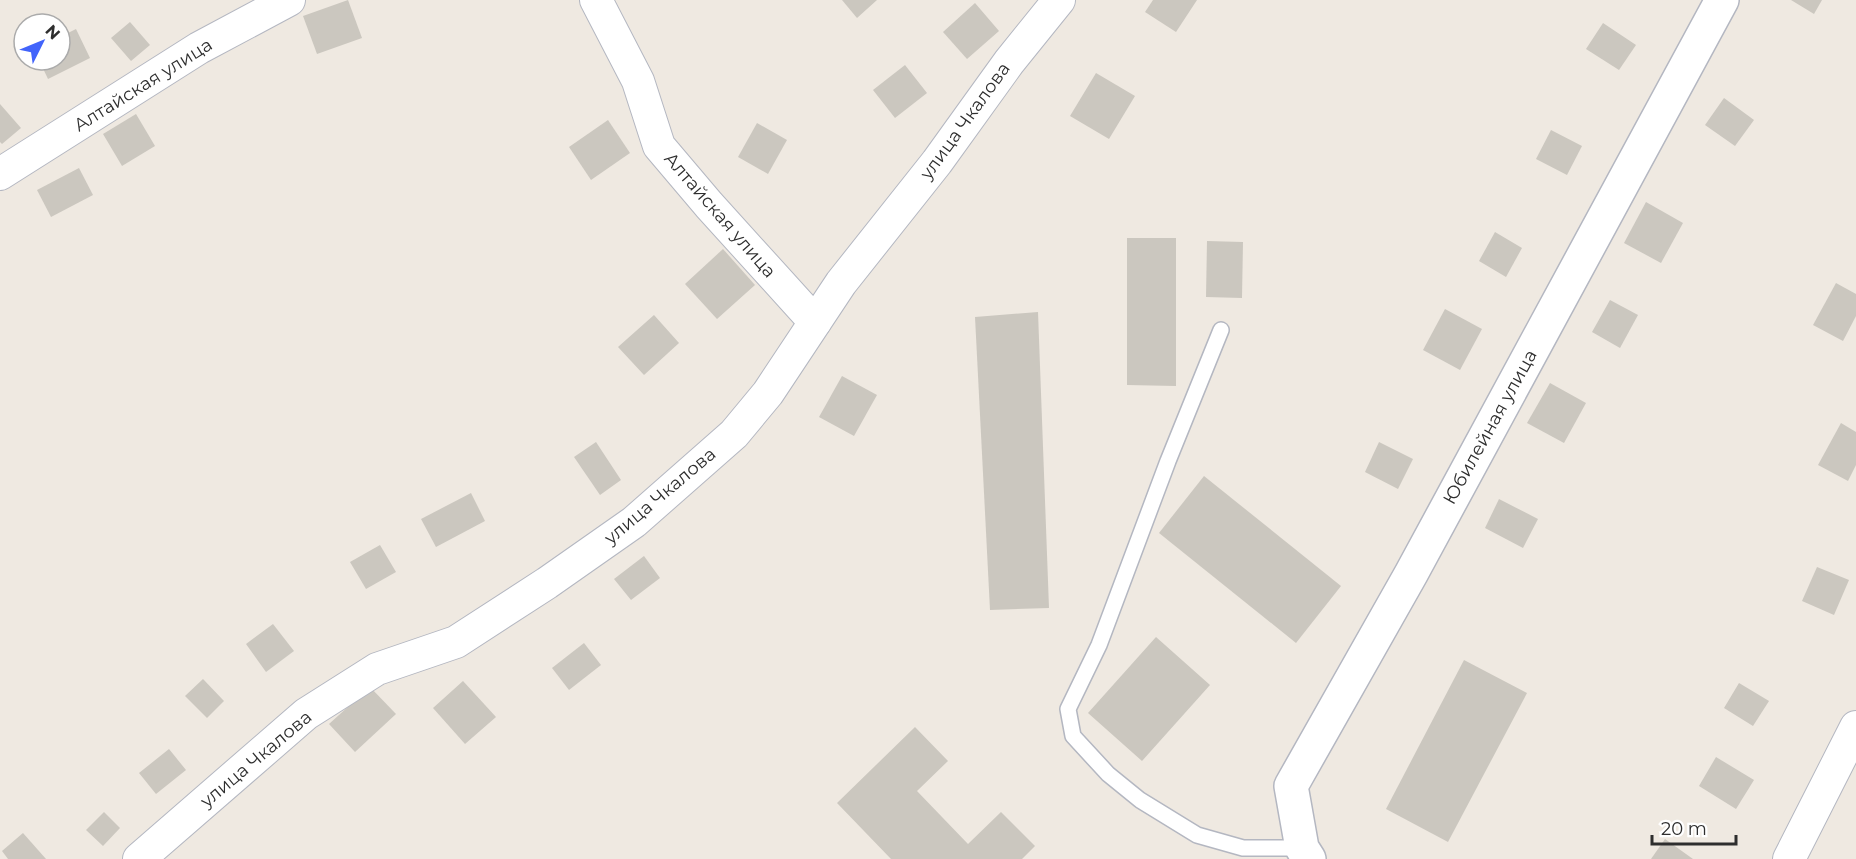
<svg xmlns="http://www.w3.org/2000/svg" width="1856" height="859" viewBox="0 0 1856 859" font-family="Montserrat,sans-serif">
<rect width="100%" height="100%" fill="#efe9e1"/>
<g fill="#cbc7bf">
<polygon points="348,0 362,38 317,54 303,16"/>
<polygon points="842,0 877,0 857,18"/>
<polygon points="1153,0 1197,0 1176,32 1145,12"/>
<polygon points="1791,0 1822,0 1814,14"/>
<polygon points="975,3 999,31 967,59 943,32"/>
<polygon points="130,22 150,45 131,61 111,38"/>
<polygon points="1603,23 1636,45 1619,70 1586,49"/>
<polygon points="76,29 90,58 48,79 39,60 60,60 60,37"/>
<polygon points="905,65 927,93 895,118 873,90"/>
<polygon points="1096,73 1135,96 1109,139 1070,116"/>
<polygon points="1724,98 1754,120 1735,146 1705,125"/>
<polygon points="0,104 21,128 2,144 0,142"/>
<polygon points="136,114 155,146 122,166 103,134"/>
<polygon points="608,120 630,153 591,180 569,147"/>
<polygon points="757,123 787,140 768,174 738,157"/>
<polygon points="1551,130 1582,146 1567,175 1536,159"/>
<polygon points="79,168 93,195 51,217 37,190"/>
<polygon points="1646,202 1683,223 1661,263 1624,243"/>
<polygon points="1495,232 1522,248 1506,277 1479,261"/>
<polygon points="1127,238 1176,238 1176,386 1127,385"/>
<polygon points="1207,241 1243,242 1242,298 1206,297"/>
<polygon points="723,249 755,285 717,319 685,284"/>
<polygon points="1836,283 1856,294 1856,316 1843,341 1813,325"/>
<polygon points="1610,300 1638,315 1620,348 1592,332"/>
<polygon points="1445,309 1482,329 1460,370 1423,350"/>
<polygon points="1038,312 1049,608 990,610 975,317"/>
<polygon points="654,315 679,343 644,375 618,347"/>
<polygon points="842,376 877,395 854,436 819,417"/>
<polygon points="1550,383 1586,403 1564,443 1527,423"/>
<polygon points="1841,423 1856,432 1856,465 1848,481 1818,465"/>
<polygon points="596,442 621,480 600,495 574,457"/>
<polygon points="1379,442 1413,459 1398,489 1365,472"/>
<polygon points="1204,476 1341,586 1296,643 1159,533"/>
<polygon points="471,493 485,521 436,547 421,519"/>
<polygon points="1499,499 1538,519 1523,548 1485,528"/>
<polygon points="380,545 396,572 366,589 350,562"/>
<polygon points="644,556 660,578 631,600 614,579"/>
<polygon points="1817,567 1849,580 1834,615 1802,601"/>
<polygon points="273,624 294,651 266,672 246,644"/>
<polygon points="1156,637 1210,685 1142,761 1088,713"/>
<polygon points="584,643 601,665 569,690 552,668"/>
<polygon points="1464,660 1527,693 1448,842 1386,809"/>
<polygon points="203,679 224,701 207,718 185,696"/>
<polygon points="463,681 496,717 465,744 433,708"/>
<polygon points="1739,683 1769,701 1753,726 1724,708"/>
<polygon points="370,687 396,714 355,752 329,724"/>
<polygon points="915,727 948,761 917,791 968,844 1001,812 1035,846 1022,859 891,859 837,803"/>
<polygon points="169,749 186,770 156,794 139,773"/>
<polygon points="1716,757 1754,780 1736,809 1699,786"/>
<polygon points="104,812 120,828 103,846 86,830"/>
<polygon points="23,833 46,859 8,859 2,851"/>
<polygon points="1665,839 1693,859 1651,859"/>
</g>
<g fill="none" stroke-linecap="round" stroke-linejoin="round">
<g stroke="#b4b7c1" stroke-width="18">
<polyline id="service" points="1221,330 1168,461 1099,645 1068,709 1073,736 1108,774 1140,800 1197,835 1243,848 1302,848"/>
</g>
<g stroke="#b4b7c1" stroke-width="34">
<g id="minor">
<polyline points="596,0 638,81 659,146 709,205 815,322"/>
<polyline points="0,174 199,48 289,0"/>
<polyline points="139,859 306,714 377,669 456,642 547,583 634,522 734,434 768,393 841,283 937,162 1009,62 1059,0"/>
<polyline points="1789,859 1856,727"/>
</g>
</g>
<g stroke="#b4b7c1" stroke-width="36">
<polyline id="tertiary" points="1309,859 1302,848 1291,786 1411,574 1722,0"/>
</g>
<use href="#service" stroke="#fff" stroke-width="15"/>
<use href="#minor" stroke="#fff" stroke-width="32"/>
<use href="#tertiary" stroke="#fff" stroke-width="33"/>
</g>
<g text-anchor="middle" stroke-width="4.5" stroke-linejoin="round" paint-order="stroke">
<g font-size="18" fill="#2e2e2e" stroke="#fff">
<text transform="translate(143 85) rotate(-32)" y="6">Алтайская улица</text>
<text transform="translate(965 121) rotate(-54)" y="6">улица Чкалова</text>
<text transform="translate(720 215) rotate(49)" y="6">Алтайская улица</text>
<text transform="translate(1490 427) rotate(-61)" y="6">Юбилейная улица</text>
<text transform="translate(660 496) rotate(-40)" y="6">улица Чкалова</text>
<text transform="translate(256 759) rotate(-40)" y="6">улица Чкалова</text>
</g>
</g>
<g transform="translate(42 42) rotate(47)"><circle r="28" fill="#ffffff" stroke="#ababab" stroke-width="1.5"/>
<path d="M0-4.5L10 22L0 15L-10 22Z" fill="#4264fb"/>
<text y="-9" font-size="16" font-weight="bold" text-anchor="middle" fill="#2e2e2e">N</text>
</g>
<path d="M1652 835v9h84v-9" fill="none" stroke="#2e2e2e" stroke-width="3"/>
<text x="1661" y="835" font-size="18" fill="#2e2e2e" stroke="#ffffff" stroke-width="4.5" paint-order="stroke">20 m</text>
</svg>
